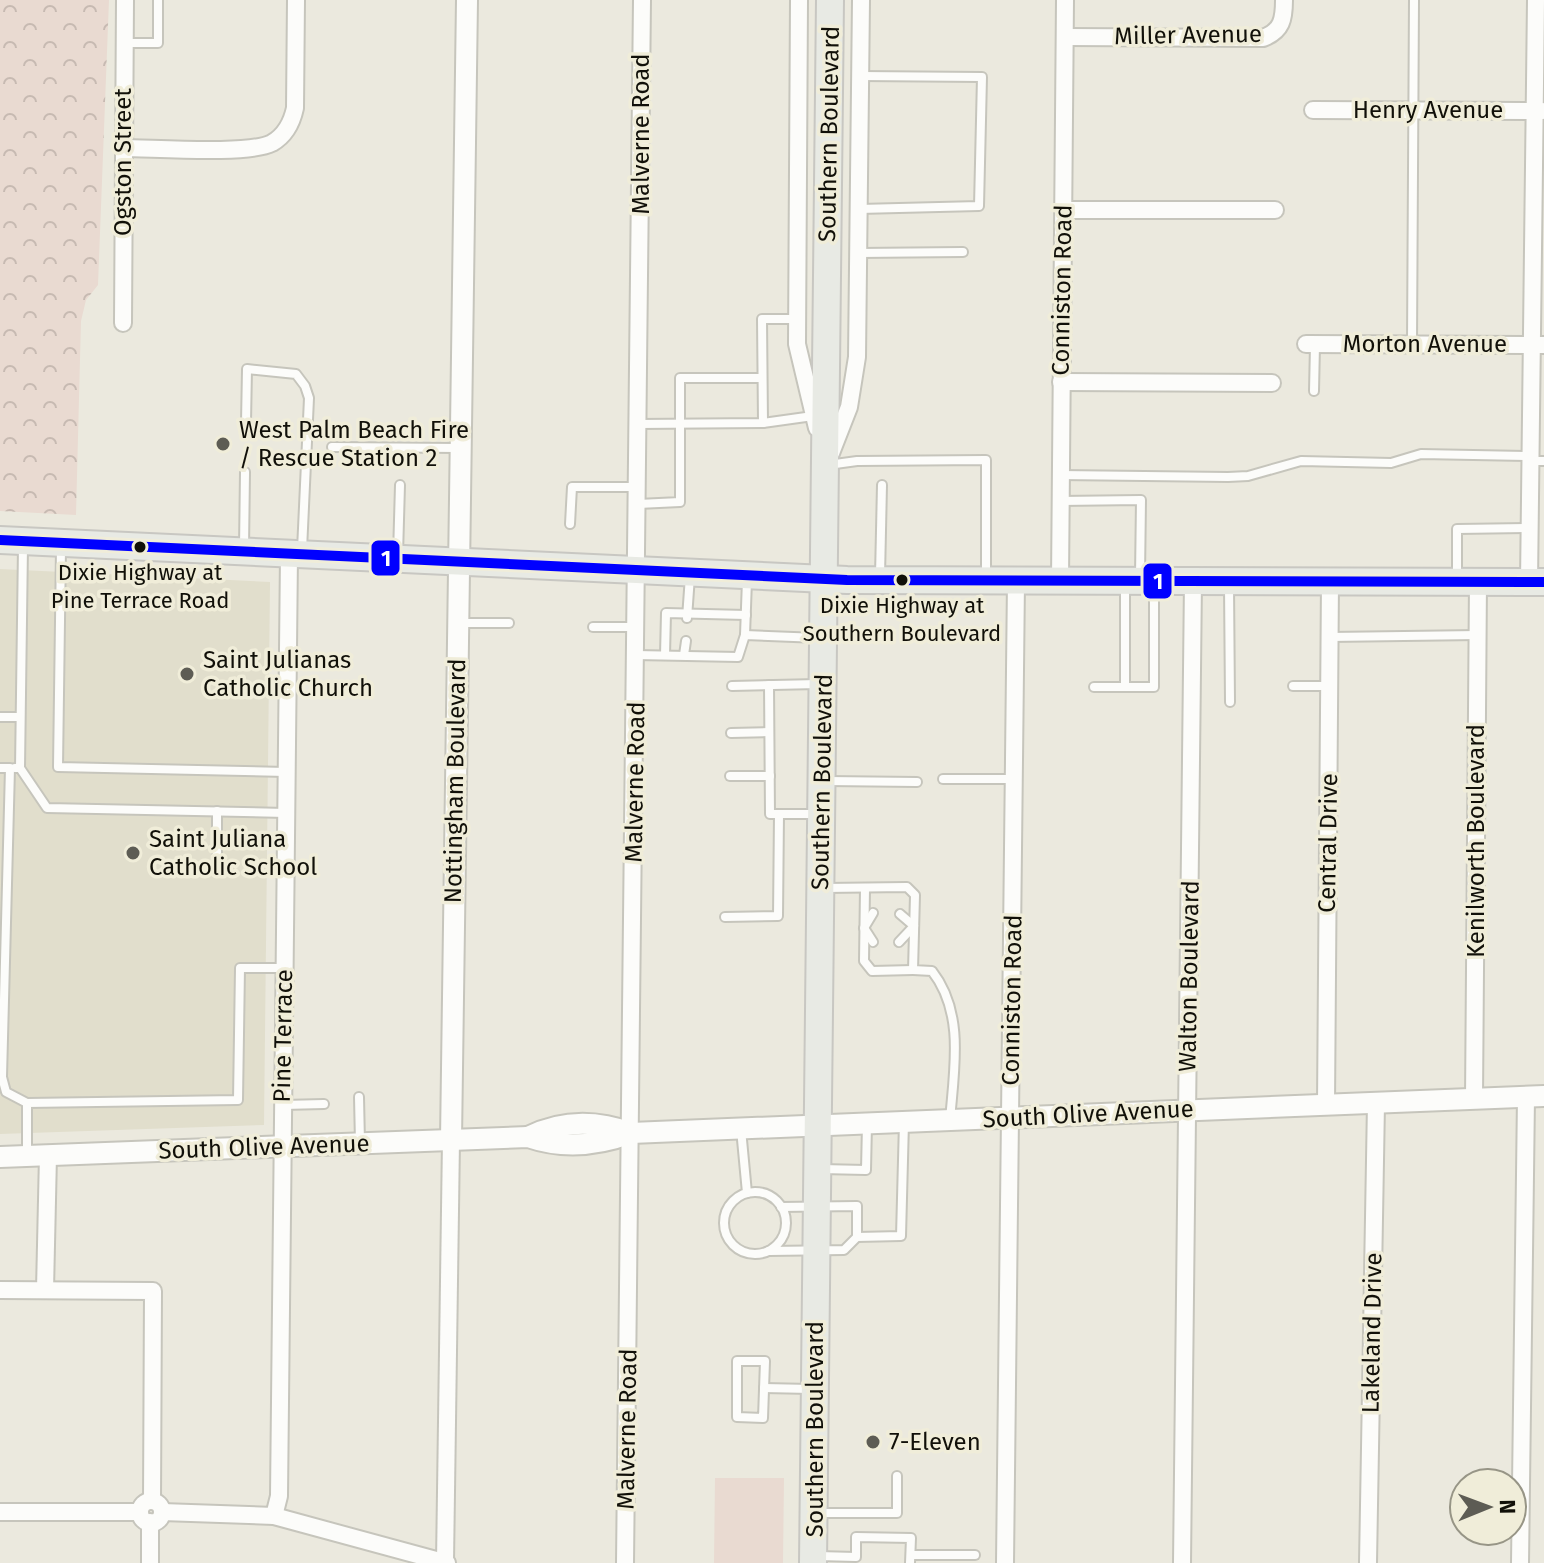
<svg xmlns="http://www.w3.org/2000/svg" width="1544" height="1563" viewBox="0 0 1544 1563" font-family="'Fira Sans',sans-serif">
<defs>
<pattern id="park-crowns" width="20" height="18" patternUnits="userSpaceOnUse" patternTransform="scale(2)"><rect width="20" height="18" fill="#e9dad1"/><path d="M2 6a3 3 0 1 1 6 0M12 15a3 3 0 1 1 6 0" fill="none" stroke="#c7bab2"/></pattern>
</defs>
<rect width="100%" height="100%" fill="#ebe9de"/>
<polygon fill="#e1decc" points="0,569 270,582 264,1125 0,1134"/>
<polygon fill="#e9dad1" points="715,1478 784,1478 783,1563 714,1563"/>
<polygon fill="url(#park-crowns)" points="0,0 109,0 98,285 86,300 81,321 76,515 0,511"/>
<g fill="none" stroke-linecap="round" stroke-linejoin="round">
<g stroke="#c6c5bc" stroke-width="12">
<g id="service">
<polyline points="125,43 158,43 158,0"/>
<polyline points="859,209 979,206 982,77 860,76"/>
<polyline points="859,253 963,252"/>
<polyline points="1412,344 1414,0"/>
<polyline points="1314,391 1315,345"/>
<polyline points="246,422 247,369 296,374 305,386 309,398 302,550"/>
<polyline points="763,423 813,416"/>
<polyline points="638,424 763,423 762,319 797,319"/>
<polyline points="332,447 458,448"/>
<polyline points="1531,461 1544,461"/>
<polyline points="828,465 857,461 986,460 986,576"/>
<polyline points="1060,475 1228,477 1248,476 1301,461 1391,463 1421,454 1530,456"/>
<polyline points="1060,501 1141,500 1140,576"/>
<polyline points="638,504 680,502 680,378 762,378"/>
<polyline points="570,524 572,487 637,487"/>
<polyline points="61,548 58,767 286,772"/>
<polyline points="244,548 245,472"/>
<polyline points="398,555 400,485"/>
<polyline points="880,576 882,485"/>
<polyline points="1457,580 1457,529 1530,528"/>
<polyline points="1125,586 1125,687"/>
<polyline points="1229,586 1230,702"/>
<polyline points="687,618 690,576"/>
<polyline points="457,623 509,623"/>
<polyline points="593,627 636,627"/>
<polyline points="745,635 747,580"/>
<polyline points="1330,637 1478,635"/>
<polyline points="636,655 738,657 745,635 819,638"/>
<polyline points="665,655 666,613 746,615"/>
<polyline points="684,655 686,641"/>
<polyline points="769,685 770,814 817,814"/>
<polyline points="732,686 818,684"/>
<polyline points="1293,686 1329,686"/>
<polyline points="1094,687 1154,687 1154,586"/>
<polyline points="0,717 18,717"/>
<polyline points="731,733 769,732"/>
<polyline points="0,768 10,768 2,1077 6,1092 27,1103"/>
<polyline points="15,768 20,768 23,546"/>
<polyline points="20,768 47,808 286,813"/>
<polyline points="730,776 770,776"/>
<polyline points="943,779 1013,779"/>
<polyline points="827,781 917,782"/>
<polyline points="217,811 217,861"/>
<path d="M825 888 907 887 915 895 913 970 932 971C965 1013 954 1070 950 1120"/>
<polyline points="865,888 864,961 872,971 913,970"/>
<polyline points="725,917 778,916 779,814"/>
<polyline points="873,942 864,928 873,913"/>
<polyline points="899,942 914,926 900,914"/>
<polyline points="359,1097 360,1143"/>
<polyline points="283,1105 324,1104"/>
<polyline points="741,1129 747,1193"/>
<polyline points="27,1155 27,1103 238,1100 240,968 284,968"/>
<polyline points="821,1169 866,1170 867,1124"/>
<circle cx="755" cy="1223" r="31"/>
<polyline points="857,1237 901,1236 904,1122"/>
<polyline points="769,1251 844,1250 857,1237 857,1206 781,1207"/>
<polygon points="737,1361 765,1361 763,1418 737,1417"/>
<polyline points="764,1388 811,1389"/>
<polyline points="818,1513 897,1513 897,1476"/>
<polyline points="911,1555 975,1555"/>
<polyline points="818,1556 856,1557 856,1537 911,1538 910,1563"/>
</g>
</g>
<g stroke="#c6c5bc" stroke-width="20">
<g id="minor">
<polyline points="799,0 797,344 817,428"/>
<path d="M1065 37 1263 38C1282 31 1284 19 1284 0"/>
<polyline points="1313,110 1542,111"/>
<path d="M123 148C154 148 249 155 272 143 286 135 292 122 295 108L296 0"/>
<polyline points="1063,210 1275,210"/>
<polyline points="123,323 125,0"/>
<polyline points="1306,344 1544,345"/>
<polyline points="1061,382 1272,383"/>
<polyline points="831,453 849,407 857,357 861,0"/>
<polyline points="1060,581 1065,0"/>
<polyline points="1529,582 1536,0"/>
<polyline points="1474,1099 1478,582"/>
<polyline points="1326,1105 1330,581"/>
<polyline points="0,1290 153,1291 152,1501"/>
<polyline points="45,1290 48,1155"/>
<circle cx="151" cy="1512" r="11"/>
<polyline points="0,1512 140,1512"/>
<polyline points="162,1512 274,1516 447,1563"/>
<polyline points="274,1516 279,1496 289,555"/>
<polyline points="445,1562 451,1140"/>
<polyline points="150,1563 150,1522"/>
<polyline points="625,1563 642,0"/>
<polyline points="1005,1563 1016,581"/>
<polyline points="1182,1563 1193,581"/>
<polyline points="1368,1563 1376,1103"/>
<polyline points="1520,1563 1526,1097"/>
</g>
</g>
<g stroke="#c6c5bc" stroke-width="24">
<g id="tertiary">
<path d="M528 1137C562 1120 596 1120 631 1133"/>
<polyline points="451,1140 467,0"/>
<path d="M0 1157 528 1137C563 1149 597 1146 631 1133L1544 1096"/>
</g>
</g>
<g stroke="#c8c7c2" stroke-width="30">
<g id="primary">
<polyline points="0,540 847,580 1544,582"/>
<polyline points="813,1563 830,0"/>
</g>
</g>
<use href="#service" stroke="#fcfcfa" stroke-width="8"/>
<use href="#minor" stroke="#fcfcfa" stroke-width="16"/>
<use href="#tertiary" stroke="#fcfcfa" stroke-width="20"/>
<use href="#primary" stroke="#e8eae4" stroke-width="26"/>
<g stroke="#f0edd9" stroke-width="16">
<polyline id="bus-1" points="0,540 847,580 1544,582"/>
</g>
<use href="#bus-1" stroke="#00f" stroke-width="10"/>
</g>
<g fill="#5d5c54" stroke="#f0edd9" stroke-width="3">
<circle cx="223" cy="444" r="8"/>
<circle cx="187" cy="674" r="8"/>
<circle cx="133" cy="853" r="8"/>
<circle cx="873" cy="1442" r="8"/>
</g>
<g fill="#111009" stroke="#f0edd9" stroke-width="3">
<circle cx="140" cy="547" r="7"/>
<circle cx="902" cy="580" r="7"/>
</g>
<g text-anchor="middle" stroke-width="7" stroke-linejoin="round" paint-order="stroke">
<g font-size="22" fill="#111009" stroke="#f0edd9">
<text x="140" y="580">Dixie Highway at<tspan x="140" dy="28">Pine Terrace Road</tspan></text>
<text x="902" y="613">Dixie Highway at<tspan x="902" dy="28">Southern Boulevard</tspan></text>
</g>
<g font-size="24" fill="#111009" stroke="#f0edd9">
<text transform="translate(1188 35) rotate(-1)" y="8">Miller Avenue</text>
<text x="1428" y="118">Henry Avenue</text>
<text transform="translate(641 134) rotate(-90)" y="8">Malverne Road</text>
<text transform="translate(829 134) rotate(-89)" y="8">Southern Boulevard</text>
<text transform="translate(123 162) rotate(-90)" y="8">Ogston Street</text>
<text transform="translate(1062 290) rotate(-89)" y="8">Conniston Road</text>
<text x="1425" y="352">Morton Avenue</text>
<text transform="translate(455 781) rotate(-89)" y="8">Nottingham Boulevard</text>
<text transform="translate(635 782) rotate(-89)" y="8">Malverne Road</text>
<text transform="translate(822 782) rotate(-89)" y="8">Southern Boulevard</text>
<text transform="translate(1476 841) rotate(-90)" y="8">Kenilworth Boulevard</text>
<text transform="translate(1328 843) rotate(-89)" y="8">Central Drive</text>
<text transform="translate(1189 976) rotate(-89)" y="8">Walton Boulevard</text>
<text transform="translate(1012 1000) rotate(-89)" y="8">Conniston Road</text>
<text transform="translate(283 1036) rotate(-89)" y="8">Pine Terrace</text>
<text transform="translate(1088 1114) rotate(-3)" y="8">South Olive Avenue</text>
<text transform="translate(264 1147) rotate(-2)" y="8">South Olive Avenue</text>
<text transform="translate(1372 1333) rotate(-89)" y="8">Lakeland Drive</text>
<text transform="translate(627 1429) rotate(-89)" y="8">Malverne Road</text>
<text transform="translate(815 1429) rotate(-90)" y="8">Southern Boulevard</text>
</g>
<g font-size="24" fill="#111009" stroke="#f0edd9" text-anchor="start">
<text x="239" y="438">West Palm Beach Fire<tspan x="239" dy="28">/ Rescue Station 2</tspan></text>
<text x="203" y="668">Saint Julianas<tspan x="203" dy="28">Catholic Church</tspan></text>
<text x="149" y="847">Saint Juliana<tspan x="149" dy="28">Catholic School</tspan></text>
<text x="889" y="1450">7-Eleven</text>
</g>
</g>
<g stroke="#f0edd9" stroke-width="3">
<rect x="370" y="539" width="31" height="38" rx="8" fill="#00f"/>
<rect x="1142" y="562" width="31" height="38" rx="8" fill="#00f"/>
</g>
<g font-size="22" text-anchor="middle" font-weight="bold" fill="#fff">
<text x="386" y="566">1</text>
<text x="1158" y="589">1</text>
</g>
<g transform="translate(1488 1507) rotate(89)"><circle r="38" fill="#f0edd9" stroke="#979586" stroke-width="2"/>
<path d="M0-6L14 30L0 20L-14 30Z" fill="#5d5c54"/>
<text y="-12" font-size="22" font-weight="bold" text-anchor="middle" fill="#111009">N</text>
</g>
</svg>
